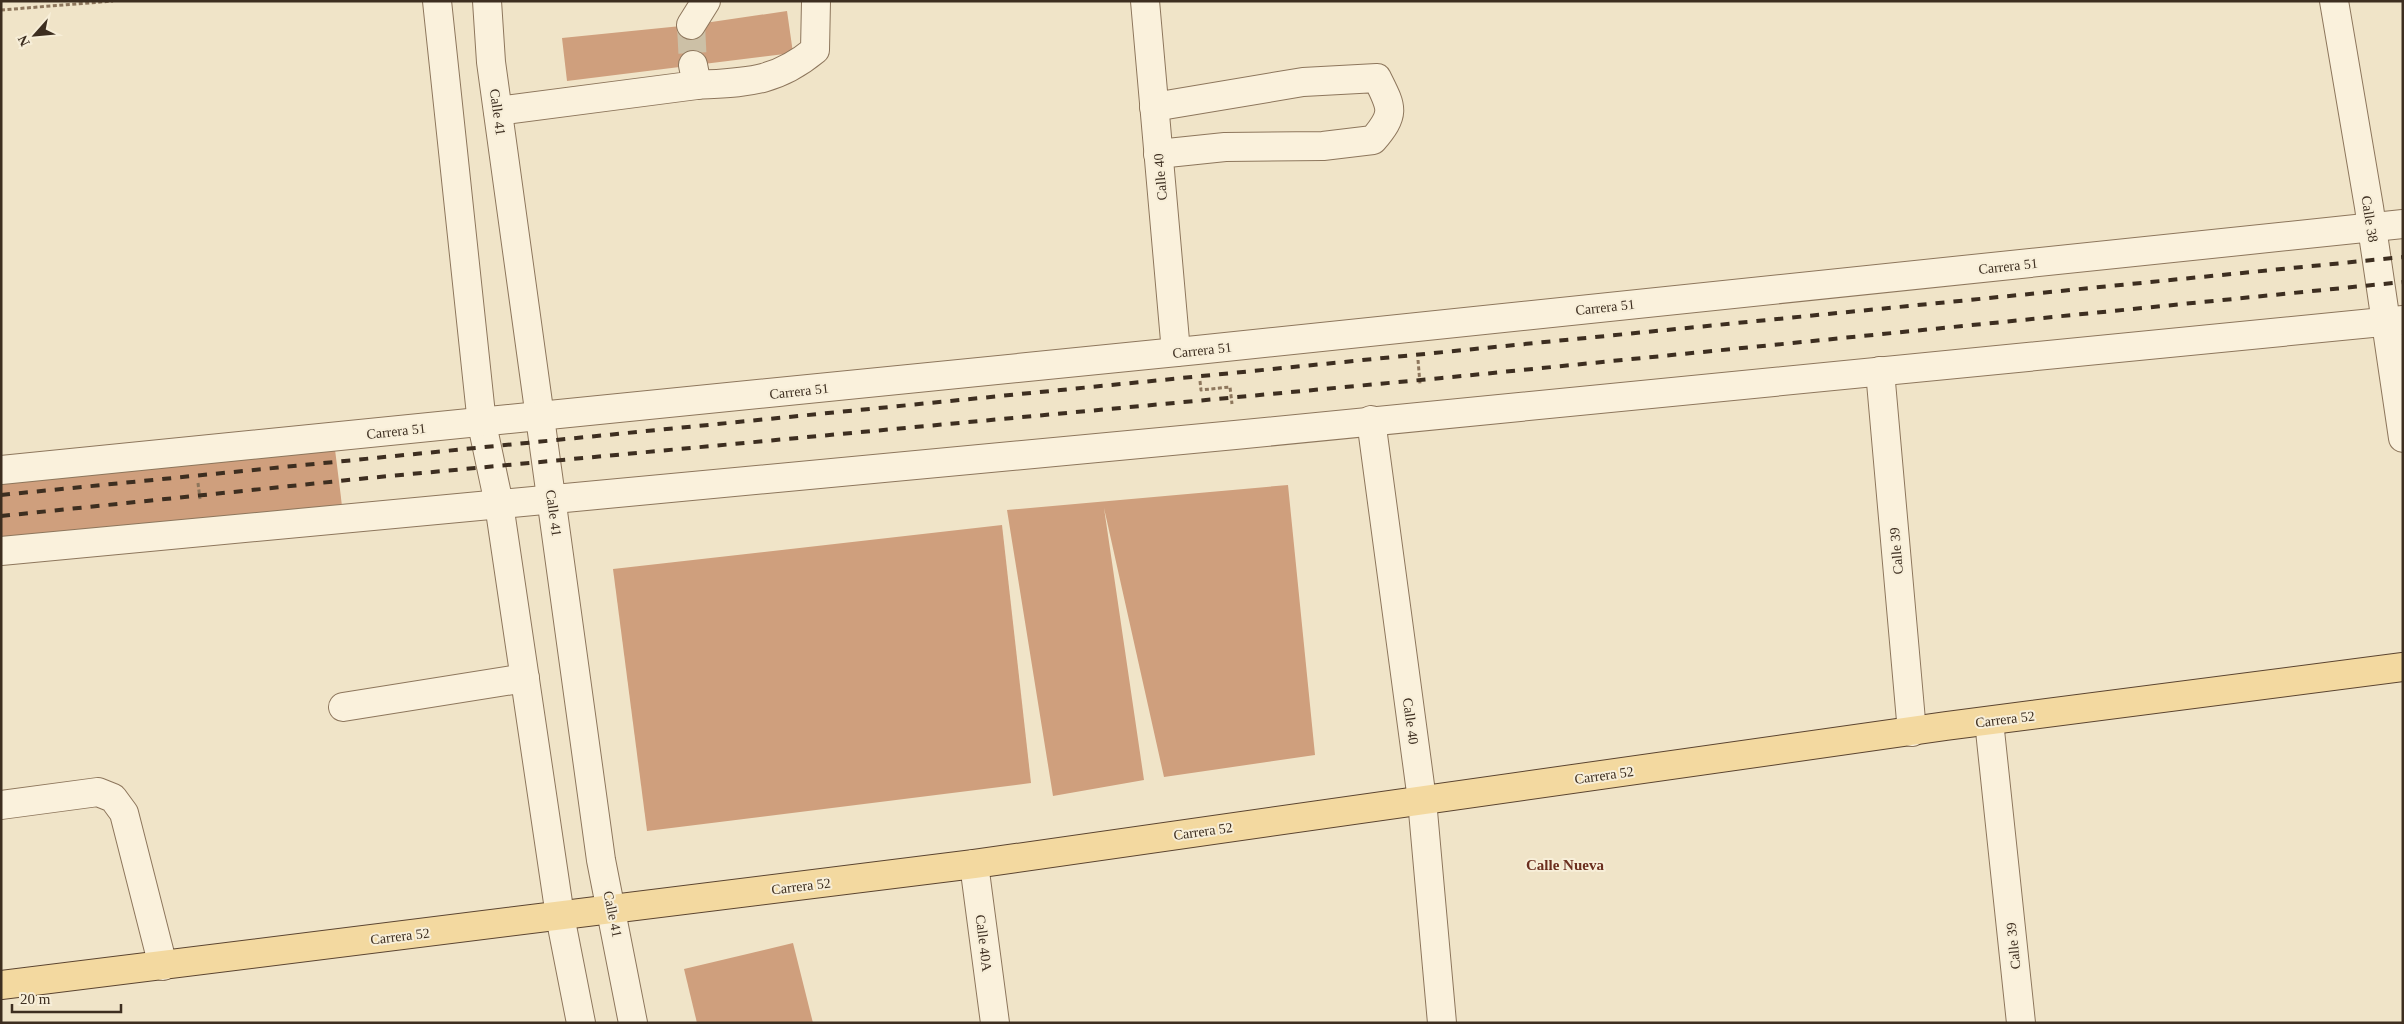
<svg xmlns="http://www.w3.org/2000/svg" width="2404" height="1024" viewBox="0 0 2404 1024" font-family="'Times New Roman',serif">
<rect width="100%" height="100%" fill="#f0e4c8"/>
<g fill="#cf9f7d">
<polygon points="787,11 793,53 567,81 562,38 691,25"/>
<polygon points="332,425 345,530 1,562 1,458"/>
<polygon points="1288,485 1315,755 1164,777 1104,508 1144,780 1053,796 1007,510"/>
<polygon points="1002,525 1031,783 647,831 613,569"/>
<polygon points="793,943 813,1023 697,1023 684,969"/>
</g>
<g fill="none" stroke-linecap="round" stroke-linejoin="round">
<polyline stroke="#ccc0a6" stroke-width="28" stroke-dasharray="28 14" stroke-linecap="butt" points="691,25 693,65"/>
<g stroke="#8d765c" stroke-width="30">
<g id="minor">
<polyline points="437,1 482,424 499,504 560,916 581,1023"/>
<polyline points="487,1 491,62 601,860 633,1023"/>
<polyline points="1145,1 1176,352"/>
<polyline points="2334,1 2369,207 2403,438"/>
<polyline points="691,25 706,1"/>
<path d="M697 85C746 82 775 83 815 50L816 1"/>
<path d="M1154 107 1303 82 1377 78C1392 108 1396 113 1373 140L1323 146 1225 147 1158 154"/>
<polyline points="498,111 697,85 693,65"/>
<polyline points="1880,371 1912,732"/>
<polyline points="1371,420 1422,800 1442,1023"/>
<polyline points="1,470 1197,350 2403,224"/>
<polyline points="1,551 1235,435 2403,320"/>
<polyline points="343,707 525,678"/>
<polyline points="1989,721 2021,1023"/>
<polyline points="1,805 98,792 113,798 124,813 163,966"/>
<polyline points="974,864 995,1023"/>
</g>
</g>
<g stroke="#5b4430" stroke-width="30">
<polyline id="major" points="1,985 974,864 1946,726 2403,667"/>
</g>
<g stroke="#8d765c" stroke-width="3" stroke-dasharray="4 2.5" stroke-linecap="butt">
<polyline points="1,10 113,1"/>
<polyline points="1418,360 1420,384"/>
<polyline points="1200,381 1201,390 1230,387 1232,404"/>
<polyline points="198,483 200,499"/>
</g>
<use href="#minor" stroke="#faf1dc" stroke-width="28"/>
<use href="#major" stroke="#f3d9a0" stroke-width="28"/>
<g stroke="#3d2e20" stroke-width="4" stroke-dasharray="9 9" stroke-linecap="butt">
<polyline points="1,495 2403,257"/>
<polyline points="1,516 368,478 1442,378 2403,282"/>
</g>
</g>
<g text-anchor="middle" stroke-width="4" stroke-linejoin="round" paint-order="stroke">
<g font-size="14" fill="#3d2e20" stroke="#f7eed8">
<text transform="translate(498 112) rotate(82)" y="5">Calle 41</text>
<text transform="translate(1160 177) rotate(-95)" y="5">Calle 40</text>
<text transform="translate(2370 219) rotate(81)" y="5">Calle 38</text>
<text transform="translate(2008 266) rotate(-6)" y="5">Carrera 51</text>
<text transform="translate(1605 307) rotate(-6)" y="5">Carrera 51</text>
<text transform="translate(1202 350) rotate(-6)" y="5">Carrera 51</text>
<text transform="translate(799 391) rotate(-6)" y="5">Carrera 51</text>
<text transform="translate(396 431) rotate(-6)" y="5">Carrera 51</text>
<text transform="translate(554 513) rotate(82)" y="5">Calle 41</text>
<text transform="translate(1896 551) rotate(-95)" y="5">Calle 39</text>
<text transform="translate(2005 719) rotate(-7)" y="5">Carrera 52</text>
<text transform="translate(1411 721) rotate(82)" y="5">Calle 40</text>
<text transform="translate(1604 775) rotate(-8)" y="5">Carrera 52</text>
<text transform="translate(1203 831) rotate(-8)" y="5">Carrera 52</text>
<text transform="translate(801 886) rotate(-7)" y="5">Carrera 52</text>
<text transform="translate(613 914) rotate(78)" y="5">Calle 41</text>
<text transform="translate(400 936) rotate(-7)" y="5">Carrera 52</text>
<text transform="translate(984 943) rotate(83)" y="5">Calle 40A</text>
<text transform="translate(2013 946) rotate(-96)" y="5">Calle 39</text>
</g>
<g font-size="15" font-weight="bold" fill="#6b2e1e" stroke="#f7eed8">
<text x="1565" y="870">Calle Nueva</text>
</g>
</g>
<rect width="2404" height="1024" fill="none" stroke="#3d2e20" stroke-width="5"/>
<g transform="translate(35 35) rotate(243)" stroke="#f7eed8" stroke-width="4" paint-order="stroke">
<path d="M0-4L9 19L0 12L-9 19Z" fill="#3d2e20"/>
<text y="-8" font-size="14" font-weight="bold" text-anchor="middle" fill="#3d2e20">N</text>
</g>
<path d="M12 1004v8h109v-8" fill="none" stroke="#3d2e20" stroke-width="2.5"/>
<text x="20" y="1004" font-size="15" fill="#3d2e20" stroke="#f7eed8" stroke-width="4" paint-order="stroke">20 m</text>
</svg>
